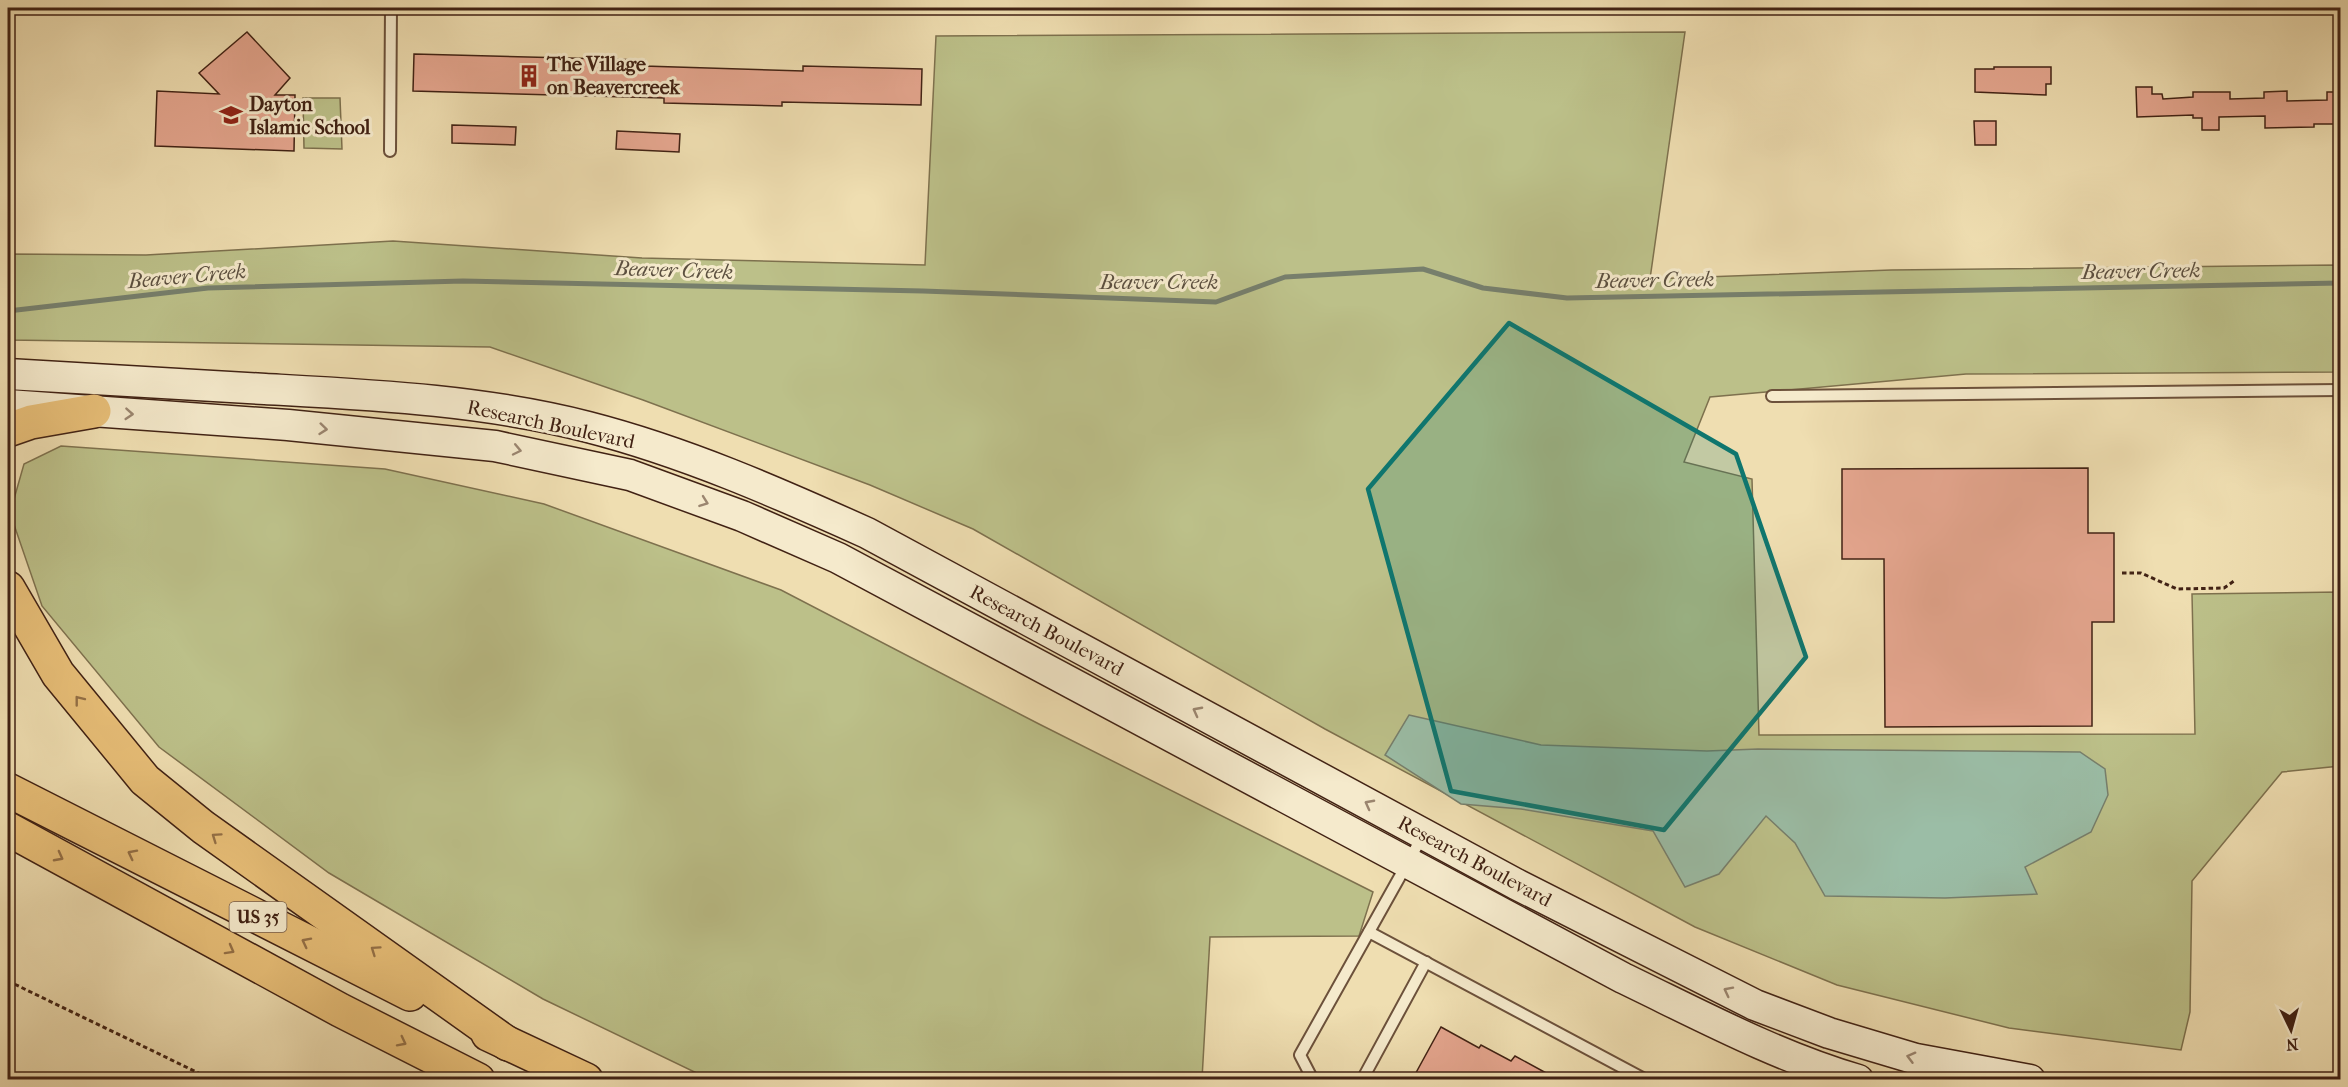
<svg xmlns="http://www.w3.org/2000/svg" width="2348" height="1087" viewBox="0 0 2348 1087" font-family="'IM FELL French Canon',serif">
<rect width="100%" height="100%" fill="#efdeb1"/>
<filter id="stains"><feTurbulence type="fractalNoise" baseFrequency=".00333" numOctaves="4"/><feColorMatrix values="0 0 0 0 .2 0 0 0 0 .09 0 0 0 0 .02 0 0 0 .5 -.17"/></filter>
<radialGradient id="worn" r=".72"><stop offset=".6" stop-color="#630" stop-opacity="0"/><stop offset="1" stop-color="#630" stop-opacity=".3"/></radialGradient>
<g fill="#bcc089" stroke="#7e714e" stroke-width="1.5">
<polygon points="1685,32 1650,279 1891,270 2340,265 2340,372 1966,374 1710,397 1684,462 1752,479 1759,735 2195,734 2192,594 2340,592 2340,766 2282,772 2192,881 2190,1012 2181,1050 2009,1028 1837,985 1695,927 1325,729 973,529 870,485 643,400 490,347 8,340 8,254 146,255 393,241 642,258 925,265 936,36"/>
<polygon points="303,98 340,98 342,149 304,148"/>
<polygon points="61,446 385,469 544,504 781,590 1039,724 1373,892 1359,936 1210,937 1202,1079 709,1079 543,999 329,873 159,747 42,606 10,513 24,464"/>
</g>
<polygon fill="#9bbda6" stroke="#777f6c" stroke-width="1.5" points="1409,715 1541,745 1707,751 1758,749 2080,752 2105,769 2108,795 2091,832 2025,867 2037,894 1945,898 1825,896 1795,843 1766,816 1719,874 1685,887 1653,831 1521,809 1461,804 1385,755"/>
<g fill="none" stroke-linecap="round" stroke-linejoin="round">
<polyline stroke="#777f6c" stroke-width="5" points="8,311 208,288 463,281 923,291 1216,302 1285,277 1423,269 1483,288 1567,298 2340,283"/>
</g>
<g fill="#e5a68f" stroke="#412214" stroke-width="1.5">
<polygon points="247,32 290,78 275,95 295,95 294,151 155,146 157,91 219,94 199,73"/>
<polygon points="414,54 645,60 644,66 803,71 803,66 922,69 921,105 782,102 782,106 664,103 664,98 413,91"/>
<polygon points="1994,67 2051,67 2051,84 2046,84 2046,95 1975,92 1975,69 1994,69"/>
<polygon points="2136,87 2152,87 2152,94 2162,94 2163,99 2193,97 2193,92 2230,92 2230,99 2264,98 2264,92 2287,91 2287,101 2327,100 2327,92 2340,92 2340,118 2339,124 2314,124 2314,127 2265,128 2265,116 2219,117 2219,130 2202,130 2202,118 2193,118 2193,115 2137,117"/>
<polygon points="1974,121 1996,121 1996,145 1975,145"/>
<polygon points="452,125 516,127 515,145 452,143"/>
<polygon points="617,131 680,134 679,152 616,149"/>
<polygon points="2088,468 2088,533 2114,533 2114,622 2092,622 2092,726 1885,727 1884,559 1842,559 1842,469"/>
<polygon points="1441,1027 1479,1048 1481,1045 1511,1061 1515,1056 1559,1080 1412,1080"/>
</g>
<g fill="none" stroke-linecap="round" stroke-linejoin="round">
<g stroke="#6c513b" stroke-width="14">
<g id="service">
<polyline points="390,151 391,8"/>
<polyline points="1772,396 2340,390"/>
<polyline points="1369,932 1646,1080"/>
<polyline points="1313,1080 1300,1055 1422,837"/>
<polyline points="1362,1080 1426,962"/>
</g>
</g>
<g stroke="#412214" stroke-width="33">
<g id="secondary">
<path d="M8 374C93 379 179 384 265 389 373 395 483 400 588 427 685 452 776 492 867 533L1516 884 1755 1005 1829 1033 1916 1059 2030 1080"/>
<path d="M8 405 288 425 495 446 630 475 742 516 838 558 1623 978C1700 1015 1776 1056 1858 1080"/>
</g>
</g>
<g stroke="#412214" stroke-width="36">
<g id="motorway">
<polyline points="8,430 31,422 94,411"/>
<polyline points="8,588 58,674 145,780 203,827 508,1044"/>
<polyline points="8,790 410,994"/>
<polyline points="8,829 340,1010 478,1080"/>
<polyline points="488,1034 586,1080"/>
</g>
</g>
<g stroke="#412214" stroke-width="3" stroke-dasharray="4.5 3" stroke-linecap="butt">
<polyline points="2122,573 2141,573 2177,589 2224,588 2234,581"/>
<polyline points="8,981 213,1080"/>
</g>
<use href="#service" stroke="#f5eacc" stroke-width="10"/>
<use href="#secondary" stroke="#f5eacc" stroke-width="30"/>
<use href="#motorway" stroke="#e8bf78" stroke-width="33"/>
</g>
<defs><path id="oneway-chevron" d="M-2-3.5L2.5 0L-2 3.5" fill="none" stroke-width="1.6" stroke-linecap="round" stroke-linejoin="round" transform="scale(1.5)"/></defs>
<g stroke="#9b8670">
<use href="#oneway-chevron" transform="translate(129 414) rotate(4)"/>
<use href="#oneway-chevron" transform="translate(323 429) rotate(6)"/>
<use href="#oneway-chevron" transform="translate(517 450) rotate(12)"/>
<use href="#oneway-chevron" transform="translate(704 502) rotate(20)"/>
<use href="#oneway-chevron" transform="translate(1197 711) rotate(-152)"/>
<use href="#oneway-chevron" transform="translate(1369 804) rotate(-152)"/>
<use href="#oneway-chevron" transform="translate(1728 991) rotate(-153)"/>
<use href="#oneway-chevron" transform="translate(1911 1057) rotate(-165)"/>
</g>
<g stroke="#947046">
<use href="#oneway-chevron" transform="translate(79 700) rotate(-128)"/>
<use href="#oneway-chevron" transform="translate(216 837) rotate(-145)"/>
<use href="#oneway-chevron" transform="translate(132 854) rotate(-153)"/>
<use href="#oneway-chevron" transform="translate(59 857) rotate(28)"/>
<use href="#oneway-chevron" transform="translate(306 942) rotate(-153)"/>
<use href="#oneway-chevron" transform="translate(230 950) rotate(29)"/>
<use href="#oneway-chevron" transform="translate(375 950) rotate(-145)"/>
<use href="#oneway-chevron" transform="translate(402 1042) rotate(27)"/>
</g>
<path fill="#0f766e" fill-opacity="0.2" stroke="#0f766e" stroke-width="4.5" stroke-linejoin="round" d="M1509 323 1736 454 1806 657 1664 830 1451 791 1368 489Z"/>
<defs>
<g id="building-bare" transform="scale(1.8)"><path d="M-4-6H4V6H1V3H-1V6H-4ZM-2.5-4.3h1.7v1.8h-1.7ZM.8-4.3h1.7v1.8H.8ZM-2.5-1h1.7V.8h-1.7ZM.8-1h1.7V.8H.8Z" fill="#8f2418" stroke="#f5eacc" stroke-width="2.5" paint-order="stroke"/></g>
<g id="school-bare" transform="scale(1.8)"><path d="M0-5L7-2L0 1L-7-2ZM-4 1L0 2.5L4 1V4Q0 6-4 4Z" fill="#8f2418" stroke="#f5eacc" stroke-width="2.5" paint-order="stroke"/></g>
</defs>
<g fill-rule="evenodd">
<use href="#building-bare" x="529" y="76"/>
<use href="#school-bare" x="231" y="115"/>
</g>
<g text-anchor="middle" stroke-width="6" stroke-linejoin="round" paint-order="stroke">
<rect fill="#f5eacc" stroke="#775e4b" stroke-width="1.5" x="229.5" y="902" width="57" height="30" rx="4.5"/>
<g font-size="18" font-weight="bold" fill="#412214">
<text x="258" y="923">US 35</text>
</g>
<g font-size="20" font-weight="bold" fill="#412214" stroke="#f5eacc" text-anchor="start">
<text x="547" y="71">The Village<tspan x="547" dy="23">on Beavercreek</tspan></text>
<text x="249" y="111">Dayton<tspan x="249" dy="23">Islamic School</tspan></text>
</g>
<g font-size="20" fill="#412214" stroke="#f5eacc">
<text transform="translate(551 424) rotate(12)" y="7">Research Boulevard</text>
<text transform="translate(1047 630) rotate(28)" y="7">Research Boulevard</text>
<text transform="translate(1475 861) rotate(28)" y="7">Research Boulevard</text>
</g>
<g font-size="21" font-style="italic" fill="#5c5040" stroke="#f5eacc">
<text transform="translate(674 270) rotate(2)" y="7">Beaver Creek</text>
<text transform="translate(2141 271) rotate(-1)" y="7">Beaver Creek</text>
<text transform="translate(187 276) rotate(-5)" y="7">Beaver Creek</text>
<text transform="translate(1655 280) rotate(-1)" y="7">Beaver Creek</text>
<text x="1159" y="289">Beaver Creek</text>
</g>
</g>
<rect width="2348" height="1087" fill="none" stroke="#efdeb1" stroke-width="30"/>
<rect x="9" y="9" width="2330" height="1069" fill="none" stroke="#412214" stroke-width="3"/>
<rect x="15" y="15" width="2318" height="1057" fill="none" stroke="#412214" stroke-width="1.5"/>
<g transform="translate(2291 1030) rotate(175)" stroke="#f5eacc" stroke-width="4.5" paint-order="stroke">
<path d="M0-4.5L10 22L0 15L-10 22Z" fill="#412214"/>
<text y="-9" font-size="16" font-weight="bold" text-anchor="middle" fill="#412214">N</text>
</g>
<rect width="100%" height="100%" filter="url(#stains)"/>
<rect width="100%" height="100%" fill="url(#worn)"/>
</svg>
